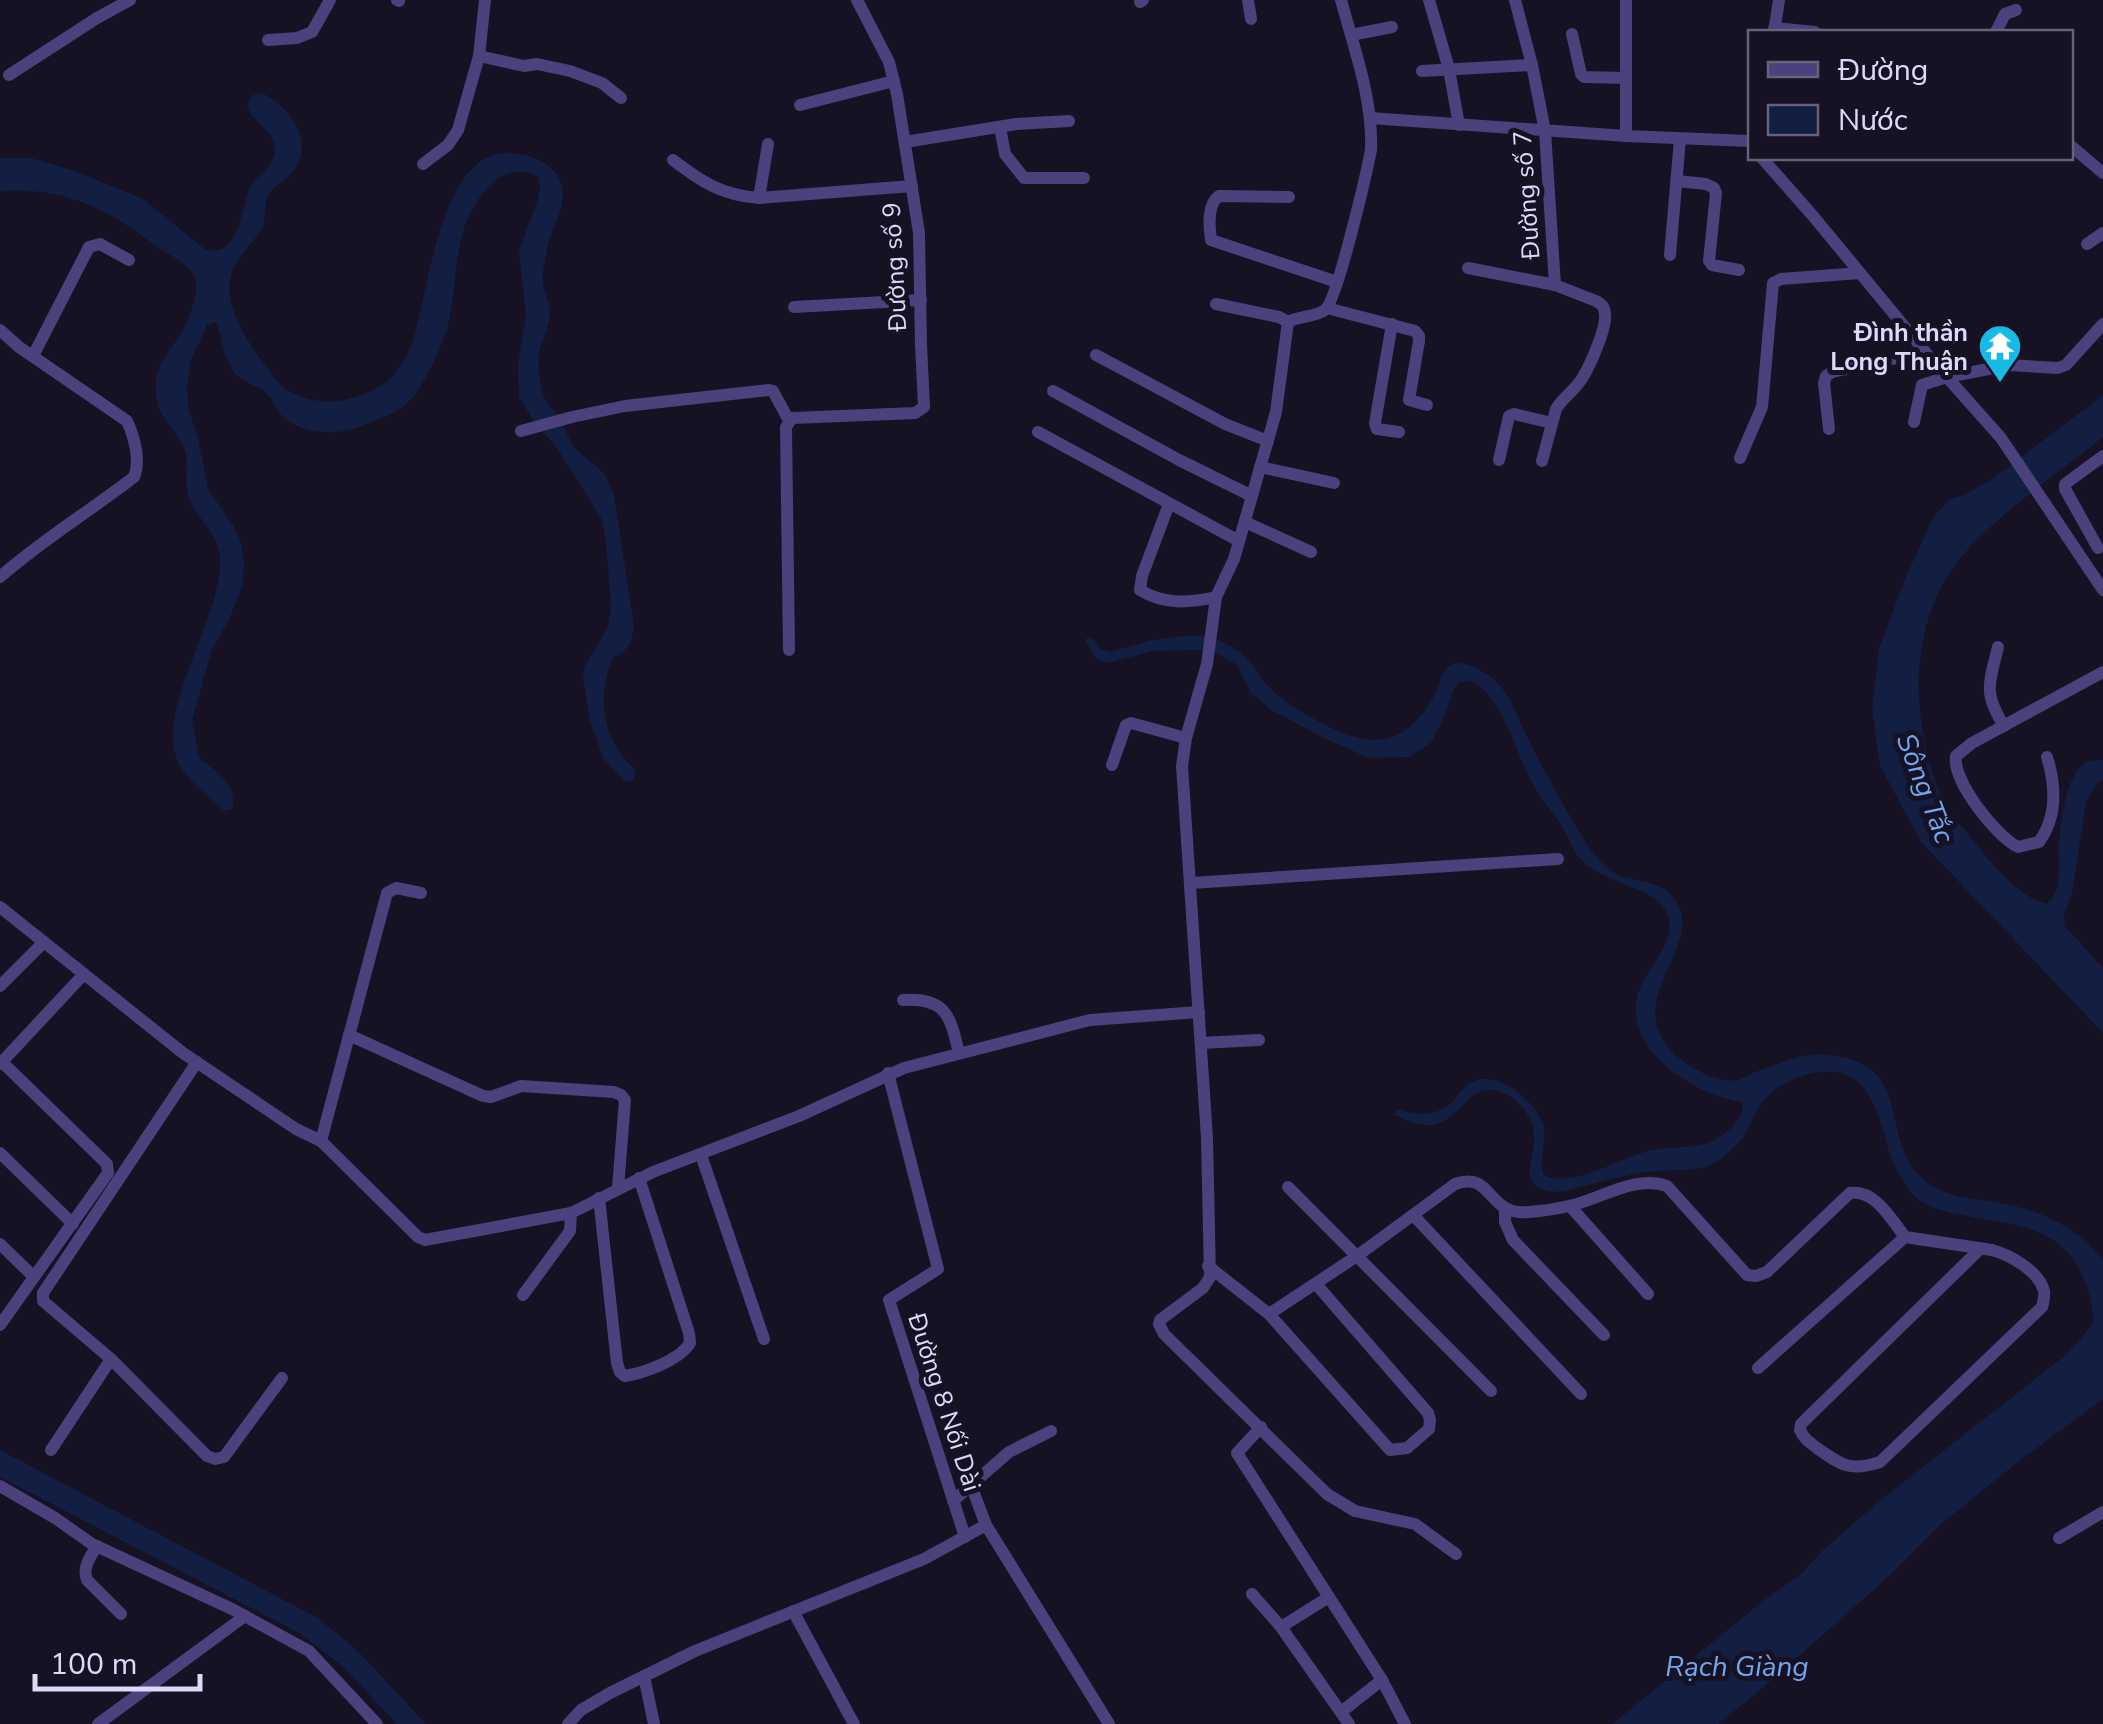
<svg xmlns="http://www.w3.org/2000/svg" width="2103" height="1724" viewBox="0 0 2103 1724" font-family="'Nunito Sans',sans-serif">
<rect width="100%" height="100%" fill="#161123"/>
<g fill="#121e42">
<path d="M262 93C290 107 316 141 293 172 286 181 271 186 267 198 263 208 267 218 262 228 255 241 243 251 235 265 217 298 247 342 267 367 272 373 276 380 281 385 296 398 319 403 338 401 355 399 381 389 392 377 398 370 405 359 409 351 429 304 436 152 508 153 523 153 537 157 550 167 573 186 560 212 551 235 547 247 545 260 543 272 540 287 551 301 550 316 549 326 544 336 541 346 537 359 539 377 542 391 544 400 552 408 558 416 565 426 568 439 576 449 584 458 597 464 604 474 608 479 611 488 614 495L634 626C632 643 629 650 613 658 595 701 603 739 636 771L634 780 626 782 603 758 589 717 583 677 585 666 607 629 611 608 606 541 602 520 557 448 535 423 519 397 518 364 526 315 519 251 537 202 540 186 538 176C510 163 491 180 476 203 453 238 458 282 449 321 444 341 436 359 426 377 411 403 404 410 376 420 361 427 342 434 325 432 308 431 289 426 278 411 274 404 272 398 265 392 256 385 242 382 234 372 224 358 222 338 216 322L207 325 190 363 187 388 189 411 198 437 208 489 233 525 241 542 244 560 243 584 229 620 212 649 192 721 199 758C217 771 239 786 232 809L224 811C211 797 192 785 181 768 149 717 223 619 220 558 219 533 196 518 189 499 184 485 188 467 186 454 182 437 170 429 162 415 159 410 157 400 156 394 152 368 169 353 181 333 188 321 194 304 196 290 199 264 169 257 153 244 105 207 62 187 0 191V158H31L75 171 143 199 205 249C243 261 240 199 254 181 262 171 275 165 275 150 276 130 251 123 247 105L253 95Z"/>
<path d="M2103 395V437C2058 473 1995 516 1959 560 1922 606 1913 670 1922 726 1928 765 1937 799 1964 829 1985 855 2015 896 2047 904 2064 889 2058 864 2059 843 2061 821 2065 774 2087 762 2090 761 2100 760 2103 760V780L2095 786 2086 803 2072 893 2064 915 2065 926 2103 968V1033L1921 842 1880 766 1872 709 1879 648 1907 574 1934 516 1950 499 1964 495 1994 478Z"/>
<path d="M1191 635C1218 638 1238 645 1255 668 1260 674 1263 681 1268 686 1288 706 1327 728 1352 736 1389 748 1415 730 1433 698 1439 687 1442 664 1457 663 1468 662 1489 674 1497 682 1509 695 1516 713 1523 728 1534 751 1545 773 1558 795 1573 820 1587 851 1609 869 1627 885 1658 874 1676 901 1706 948 1617 1001 1676 1055 1690 1068 1717 1083 1737 1080 1744 1078 1751 1073 1758 1071 1780 1063 1807 1051 1831 1055 1916 1066 1877 1135 1922 1178 1942 1198 1974 1198 2000 1203 2040 1210 2077 1227 2103 1260V1399L2013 1466 1939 1526 1885 1580 1764 1687 1718 1724H1612L1763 1601 1802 1573 1823 1550 1883 1498 2066 1355 2093 1324C2093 1305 2089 1290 2081 1273 2058 1223 2006 1225 1958 1214 1939 1210 1918 1205 1907 1187 1902 1178 1896 1170 1892 1160 1881 1129 1875 1075 1834 1072 1807 1070 1777 1083 1761 1104 1753 1114 1750 1128 1743 1138 1736 1146 1723 1158 1714 1163 1695 1173 1675 1169 1655 1171 1632 1174 1610 1179 1588 1185 1575 1188 1558 1195 1544 1190 1521 1182 1532 1161 1534 1145 1537 1122 1521 1099 1500 1092 1464 1079 1463 1128 1423 1125 1413 1124 1403 1118 1394 1115L1397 1109C1418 1116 1440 1117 1455 1099 1460 1093 1465 1085 1472 1082 1497 1069 1532 1099 1542 1121 1550 1139 1537 1157 1544 1175 1570 1189 1621 1158 1648 1151 1668 1145 1690 1150 1710 1142 1726 1135 1743 1120 1743 1103 1734 1100 1723 1098 1714 1095 1673 1078 1620 1039 1640 988 1649 966 1680 937 1666 911 1651 885 1599 884 1577 855 1571 847 1568 836 1563 828 1552 811 1538 795 1529 777 1513 744 1504 701 1472 681L1460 682 1454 688 1447 710 1432 742 1409 757 1369 758 1326 739 1271 710 1251 693 1237 665 1219 654 1199 650 1153 651 1108 663 1100 661 1092 653 1085 640 1090 636 1101 649 1110 652 1152 640Z"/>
<polygon points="0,1450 316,1617 358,1651 426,1724 397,1724 340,1664 299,1633 0,1477"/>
</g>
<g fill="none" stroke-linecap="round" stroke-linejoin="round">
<g stroke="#4a417d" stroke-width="12">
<polyline points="397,0 399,1"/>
<polyline points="485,0 479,56 524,66 537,64 570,71 602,83 621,98"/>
<polyline points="1248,0 1251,19"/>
<path d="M1341 0C1354 48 1373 99 1371 150 1367 171 1337 301 1325 310 1316 317 1299 316 1288 322L1276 412 1234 559 1216 597 1207 664 1186 738 1182 766 1207 1138 1210 1277 1203 1288 1160 1320 1159 1324 1164 1334 1327 1494 1355 1511 1415 1524 1456 1554"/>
<polyline points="1429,0 1449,69 1459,125"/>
<path d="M1515 0 1532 65 1545 131 1555 285 1596 301C1602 305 1604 305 1605 314 1607 328 1588 372 1578 384 1571 393 1562 399 1556 409L1542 461"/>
<polyline points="1626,0 1626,136"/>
<polyline points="1140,2 1143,0"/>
<polyline points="1774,28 1815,32"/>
<polyline points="1774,32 1779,0"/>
<polyline points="1996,32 2005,14 2016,10"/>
<polyline points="1572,34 1581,74 1584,77 1626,78"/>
<polyline points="1351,35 1392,27"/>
<polyline points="268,40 297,38 312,32 330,0"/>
<polyline points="1422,71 1532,65"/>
<polyline points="9,75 97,18 130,0"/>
<polyline points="800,105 894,81"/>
<polyline points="1370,118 1626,136 1750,141"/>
<polyline points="1000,127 1005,154 1024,178 1084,178"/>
<polyline points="905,142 1016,124 1069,121"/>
<polyline points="2070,145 2103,173"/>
<polyline points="1762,158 1813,216 1937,366 2001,438 2103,590"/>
<path d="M673 160C702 182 721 195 759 198L912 186"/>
<polyline points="423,164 448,145 458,130 479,56"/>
<polyline points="1677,181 1706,184 1714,188 1716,193 1709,261 1712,265 1739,270"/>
<path d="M1289 197 1219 196C1207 204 1209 226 1211 240L1337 282"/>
<polyline points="759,198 768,144"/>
<polyline points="2087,244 2103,233"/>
<polyline points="1670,255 1680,139"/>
<polyline points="1468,268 1555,285"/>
<polyline points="1216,304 1279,317 1288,322"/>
<polyline points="794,307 921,300"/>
<polyline points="1327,308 1415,331 1419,336 1419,341 1409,400 1427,405"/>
<polyline points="1392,324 1375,423 1377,429 1399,432"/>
<path d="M0 330 19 347 127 421C134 436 141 461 134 477 90 511 42 540 0 577"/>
<polyline points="1096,355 1225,424 1268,441"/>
<polyline points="33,356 89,247 100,244 129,260"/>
<polyline points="1053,391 1179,460 1252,496"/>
<polyline points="792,418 915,413 924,407 921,345 919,233 897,94 889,62 857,0"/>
<polyline points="1914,422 1922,385 1947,377 2009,365 2058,368 2066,365 2103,324"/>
<polyline points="1829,429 1824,383 1826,376 1832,372 1925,352"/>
<polyline points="521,431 572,417 625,406 769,390 773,391 787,417 792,418"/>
<polyline points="1038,432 1239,541"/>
<polyline points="1740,458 1762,407 1773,283 1781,279 1860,273"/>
<polyline points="1499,460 1509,416 1514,414 1552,423"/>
<polyline points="1260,467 1334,483"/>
<path d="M1169 504 1142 576 1140 590C1164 605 1189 603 1216 597"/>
<polyline points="1245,522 1311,552"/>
<polyline points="2098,548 2065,489 2065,484 2103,456"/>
<path d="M1998 647C1989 684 1983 692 2004 726"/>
<polyline points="789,650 786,427 792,418"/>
<path d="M2047 757C2056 786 2057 817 2039 842L2018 847C1996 836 1952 781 1956 756L1972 743 2103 672"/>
<polyline points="1112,765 1126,725 1131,723 1186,738"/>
<polyline points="1191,883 1558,859"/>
<polyline points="421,893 396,888 387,893 321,1141 418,1237 425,1240 571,1213 653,1172 799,1116 904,1068 1090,1020 1199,1012"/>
<polyline points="0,907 183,1053 296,1129 321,1141"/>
<polyline points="0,986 44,942"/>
<path d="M903 1000C946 998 950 1015 959 1053"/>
<polyline points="349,1035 483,1096 491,1097 521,1086 614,1092 621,1095 625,1100 618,1188"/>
<polyline points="1201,1043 1259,1040"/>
<polyline points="197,1062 43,1293 43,1301 111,1359 207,1456 215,1459 224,1457 282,1378"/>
<polyline points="0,1064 84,974"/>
<polyline points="888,1073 938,1269 889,1300 965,1537"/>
<polyline points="0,1153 73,1224"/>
<polyline points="701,1155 764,1339"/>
<polyline points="1288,1187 1491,1391"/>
<path d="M599 1198 617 1363 620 1372 625 1376C644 1373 680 1360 690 1343L689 1333 639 1178"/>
<polyline points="1570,1206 1648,1294"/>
<polyline points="1505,1210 1505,1222 1513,1240 1604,1335"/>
<polyline points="1414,1216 1581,1394"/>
<polyline points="0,1244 34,1277"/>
<path d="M1208 1266 1269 1314 1357 1256 1455 1184C1493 1170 1487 1217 1529 1212 1542 1211 1556 1209 1569 1206 1599 1200 1635 1174 1667 1186L1747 1275 1756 1276 1767 1272 1850 1193C1875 1189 1891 1219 1905 1237L1992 1250C2010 1255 2039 1271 2044 1291 2045 1294 2043 1304 2042 1307L1880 1462C1850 1472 1841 1465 1817 1448 1809 1442 1804 1439 1800 1430L1801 1424 1980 1249"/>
<polyline points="523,1295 570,1231 571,1213"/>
<polyline points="1269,1314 1390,1450 1407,1448 1429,1429 1430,1420 1428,1413 1316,1284"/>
<polyline points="0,1325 108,1173 107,1164 2,1062"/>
<polyline points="1758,1368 1905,1237"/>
<polyline points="1261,1427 1237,1453 1382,1680 1405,1724"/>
<polyline points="51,1450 111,1359"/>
<polyline points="971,1485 986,1525"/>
<polyline points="0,1486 55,1518 92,1544 232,1609 309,1651 377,1724"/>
<polyline points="953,1501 1009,1452 1051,1431"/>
<polyline points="2059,1538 2103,1512"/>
<path d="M97 1546C90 1557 82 1568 87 1580L121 1614"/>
<polyline points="1252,1594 1281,1627 1329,1597"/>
<polyline points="793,1611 854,1724"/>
<polyline points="1281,1627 1349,1724"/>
<polyline points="644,1676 654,1724"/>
<polyline points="1341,1712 1382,1680"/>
<polyline points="98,1724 245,1616"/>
<polyline points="568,1724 581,1710 610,1693 695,1651 924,1559 986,1525 1109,1724"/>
</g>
</g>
<defs>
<g id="temple-pin" transform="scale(2.25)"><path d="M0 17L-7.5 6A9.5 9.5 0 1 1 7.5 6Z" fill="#19b9e6" stroke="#161123"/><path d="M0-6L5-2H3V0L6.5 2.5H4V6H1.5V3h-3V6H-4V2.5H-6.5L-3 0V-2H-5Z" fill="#fff"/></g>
</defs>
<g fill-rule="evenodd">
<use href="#temple-pin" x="2000" y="346"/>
</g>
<g text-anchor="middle" stroke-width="10" stroke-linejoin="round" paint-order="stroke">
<g font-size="25" fill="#e0d8fb" stroke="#161123">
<text transform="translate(1526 195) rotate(-94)" y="9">Đường số 7</text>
<text transform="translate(894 267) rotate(-93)" y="9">Đường số 9</text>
<text transform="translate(945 1402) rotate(72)" y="9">Đường 8 Nối Dài</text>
</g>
<g font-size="25" font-weight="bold" fill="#e0d8fb" stroke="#161123" text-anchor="end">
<text x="1968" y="341">Đình thần<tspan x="1968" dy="29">Long Thuận</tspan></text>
</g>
<g font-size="28" font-style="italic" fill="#71a6f0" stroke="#161123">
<text transform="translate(1926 788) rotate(69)" y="10">Sông Tắc</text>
<text x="1737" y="1676">Rạch Giàng</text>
</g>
</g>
<rect x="1748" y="30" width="325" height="130" fill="#161123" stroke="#676179" stroke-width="2.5"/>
<rect x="1768" y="62" width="50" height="15" fill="#4a417d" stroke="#676179" stroke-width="2.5"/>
<text x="1838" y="80" font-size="30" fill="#e0d8fb">Đường</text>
<rect x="1768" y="105" width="50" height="30" fill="#121e42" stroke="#676179" stroke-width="2.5"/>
<text x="1838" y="130" font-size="30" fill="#e0d8fb">Nước</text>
<path d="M35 1674v15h165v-15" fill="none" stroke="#e0d8fb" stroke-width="5"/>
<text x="50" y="1674" font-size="30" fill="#e0d8fb" stroke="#161123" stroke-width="8" paint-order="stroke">100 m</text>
</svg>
